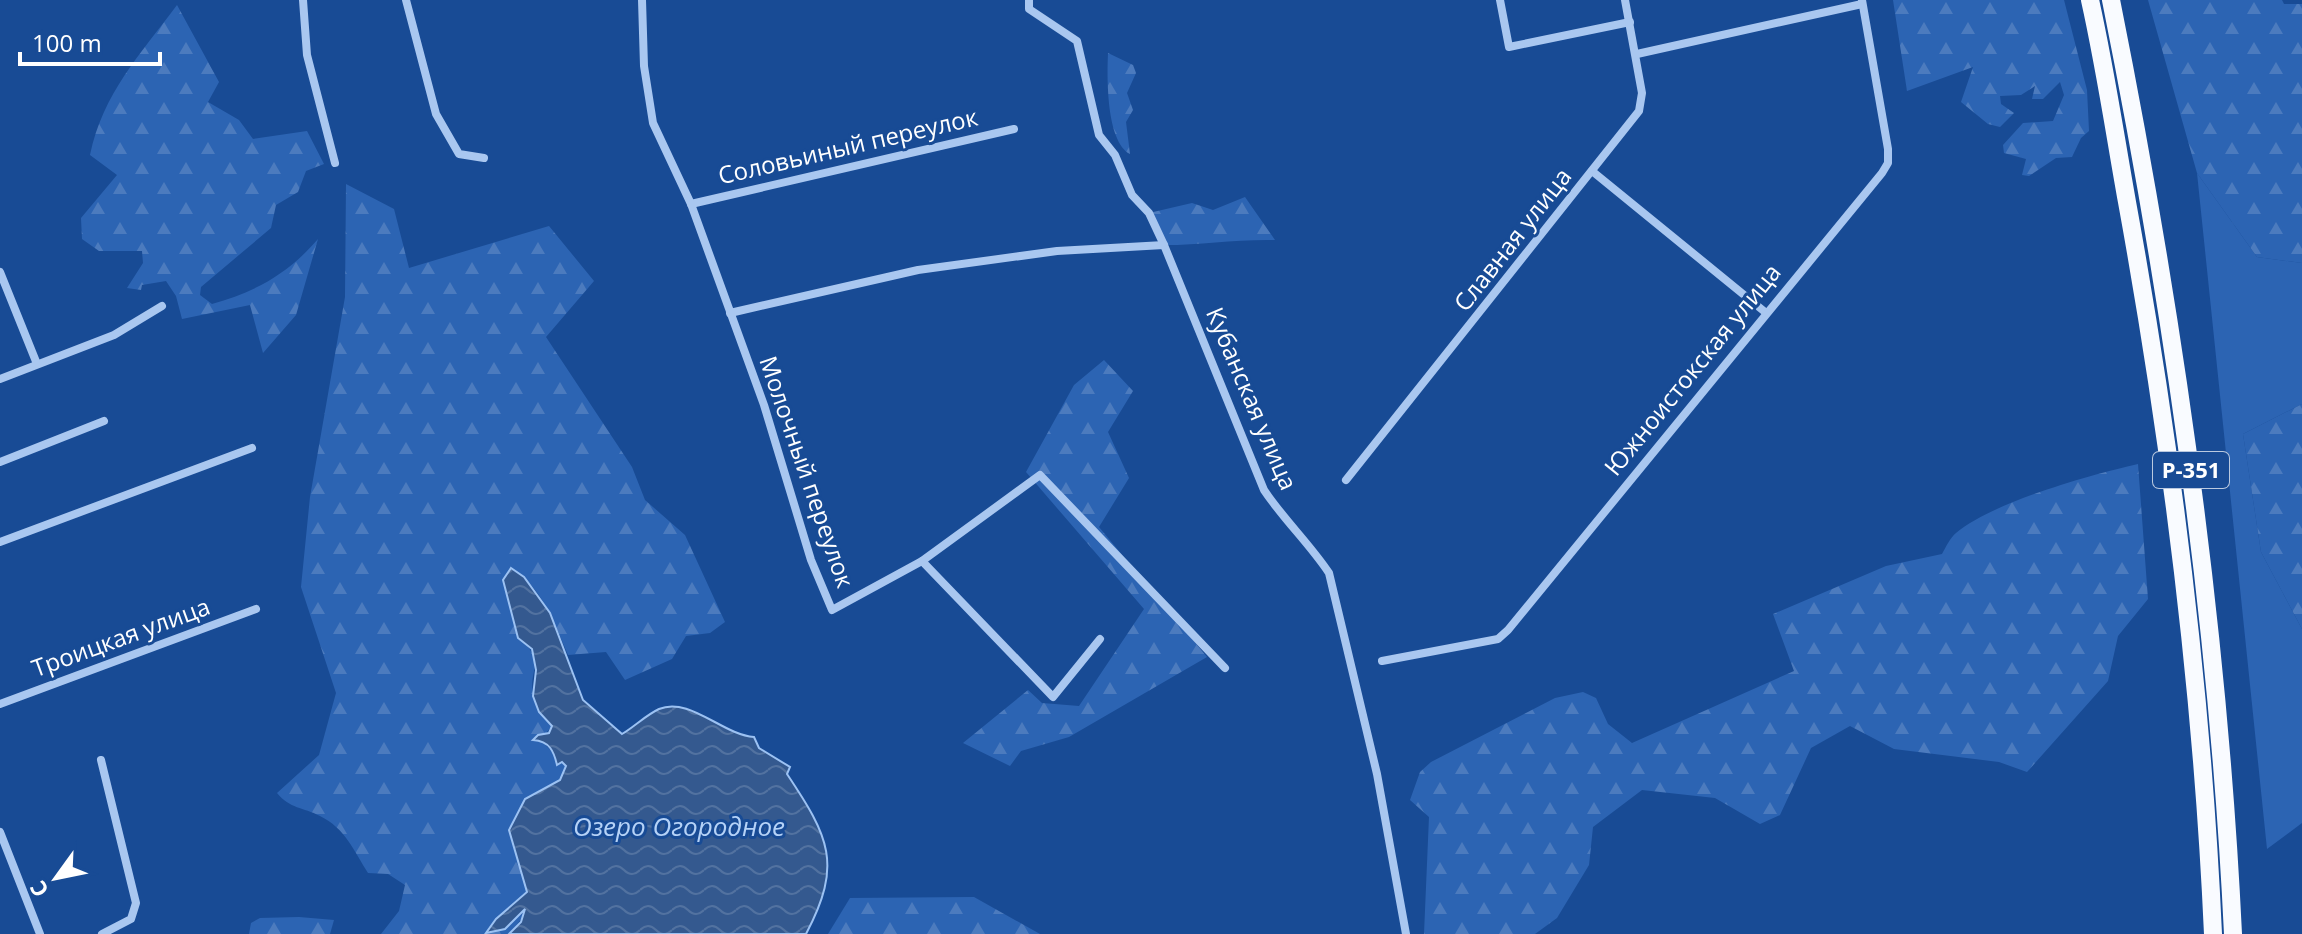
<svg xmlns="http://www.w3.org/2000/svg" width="2302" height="934" viewBox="0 0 2302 934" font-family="'Open Sans',sans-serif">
<defs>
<pattern id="forest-firs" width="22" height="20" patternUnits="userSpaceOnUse" patternTransform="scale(2)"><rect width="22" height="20" fill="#2c64b3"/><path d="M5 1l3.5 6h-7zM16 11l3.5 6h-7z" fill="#4c7bbe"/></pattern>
<pattern id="water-waves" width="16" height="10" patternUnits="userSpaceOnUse" patternTransform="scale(2)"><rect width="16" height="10" fill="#34598f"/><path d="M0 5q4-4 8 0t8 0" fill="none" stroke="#5272a0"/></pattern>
</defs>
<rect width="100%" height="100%" fill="#184b95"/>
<polygon fill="#2c64b3" points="2197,173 2257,257 2302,263 2302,404 2243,434 2261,552 2302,629 2302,823 2267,849"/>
<g fill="url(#forest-firs)">
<polygon points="1893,0 2064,0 2087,90 2089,131 2081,138 2072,157 2056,158 2029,176 2022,175 2026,159 2004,153 2003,145 2023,123 2053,121 2064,95 2060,82 2043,99 2032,99 2035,86 2021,95 2000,96 2001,104 2014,113 2000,127 1988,124 1961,102 1973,67 1907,91"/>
<polygon points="2148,0 2282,0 2284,4 2302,4 2302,263 2257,257 2197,173"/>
<path d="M177 5 219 82 208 102 239 120 253 139 307 131 324 164 306 171 298 192 276 205 271 228 201 287 200 295 212 304C255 292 288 274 318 239L296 315 263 353 250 305 182 319 176 296 166 281 142 285 141 290 127 288 143 263 142 251H99L82 239 81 218 117 175 90 155C103 93 140 55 177 5Z"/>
<path d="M1108 53 1133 65 1136 73 1127 93 1133 110 1126 122 1130 154C1106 141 1107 77 1108 53Z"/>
<path d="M346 184 394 209 409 268 549 226 594 281 546 337 632 467 645 500 685 535 725 622 710 633 686 636 672 659 625 680 606 652 568 655C555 625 541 584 510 568L518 637C549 663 526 671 534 697 537 707 547 717 552 726L540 740 557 756 558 765 562 762 566 766 560 780 526 799 509 830 527 892 496 919 504 929 512 919 528 911 509 934H381L399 911 405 885 388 874 368 873C354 851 345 828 320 816 303 807 290 809 277 793L319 755 336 693 301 587 310 497 345 297Z"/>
<path d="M1245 197 1275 240C1237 239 1202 245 1164 245L1149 213 1192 203 1213 210Z"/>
<polygon points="1104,360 1133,391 1108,432 1129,478 1099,527 1207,657 1069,737 1021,751 1010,766 963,743 1028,690 1042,703 1079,706 1144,609 1026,472 1074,385"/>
<polygon points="2302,404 2302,629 2261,552 2243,434"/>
<path d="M2138 464 2148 599 2118 636 2108 681 2027 772 1999 762 1894 749 1850 726 1811 748 1780 815 1760 824 1715 798 1642 790 1593 827 1589 865 1557 918 1535 934H1424L1429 817 1410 800 1420 772 1431 762 1555 698 1583 692 1596 698 1608 724 1632 743 1794 671 1773 614 1886 566 1942 554C1946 547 1950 538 1956 533 1993 502 2090 475 2138 464Z"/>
<polygon points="974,897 1040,934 828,934 850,898"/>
<polygon points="299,917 334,920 330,934 249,934 251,923 260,918"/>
</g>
<path fill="url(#water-waves)" stroke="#9cc2f3" stroke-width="2" d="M511 568 524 577 550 613 583 700 622 734C634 727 646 715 659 709 689 696 723 735 754 737L759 748 790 767 787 774C829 837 843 864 806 934H509L521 922 525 909 505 929 486 933 496 919 527 892 509 830 525 799 560 780 566 766 562 762 557 765C554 752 550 741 533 740L538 735 549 733 552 726 539 712 533 696 536 670 532 649 518 638 503 580Z"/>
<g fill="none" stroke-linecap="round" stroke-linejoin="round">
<g stroke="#a9c7f0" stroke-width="8">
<polyline points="303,0 307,55 335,163"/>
<polyline points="406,0 436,114 459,154 484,158"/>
<polyline points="642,0 644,66 653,123 691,204 764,405 811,560 832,610 922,561 1053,697 1100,639"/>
<path d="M1029 0V9L1077 41 1099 135 1115 155 1132 195 1149 213 1164 245 1264 490C1284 520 1309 543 1329 573L1377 774 1406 934"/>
<polyline points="1500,0 1509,47 1630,22"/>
<polyline points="1637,54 1862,4"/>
<polyline points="1592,171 1765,312"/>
<polyline points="691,204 1014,129"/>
<polyline points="0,272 37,364"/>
<polyline points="730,313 918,270 1057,251 1164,245"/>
<polyline points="0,379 114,335 162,306"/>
<polyline points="0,462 104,421"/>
<polyline points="1346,480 1639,111 1642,93 1625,0"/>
<polyline points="0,542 252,448"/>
<polyline points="922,561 1040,475 1225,668"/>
<polyline points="1382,661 1498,639 1508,630 1882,173 1888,163 1888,149 1862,0"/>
<polyline points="0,704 256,609"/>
<polyline points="101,760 136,903 131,919 102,934"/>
<polyline points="0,832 40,934"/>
</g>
<g stroke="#f9fbff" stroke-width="18">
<path d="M2090 0C2105 67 2115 135 2127 202 2171 444 2202 688 2213 934"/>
<path d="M2111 0C2173 309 2218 619 2233 934"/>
</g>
</g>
<g text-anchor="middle" stroke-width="6" stroke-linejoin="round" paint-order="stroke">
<rect fill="#184b95" stroke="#bac9df" stroke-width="2" x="2153" y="452" width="76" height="36" rx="6"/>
<g font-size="22" font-weight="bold" fill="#fff">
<text x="2191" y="478">Р-351</text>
</g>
<g font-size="24" fill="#fff" stroke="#184b95">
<text transform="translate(848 147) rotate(-13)" y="8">Соловьиный переулок</text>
<text transform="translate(1513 240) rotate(-52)" y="8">Славная улица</text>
<text transform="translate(1693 370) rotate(-51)" y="8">Южноистокская улица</text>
<text transform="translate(1251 399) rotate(67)" y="8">Кубанская улица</text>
<text transform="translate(806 472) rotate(71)" y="8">Молочный переулок</text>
<text transform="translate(121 638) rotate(-20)" y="8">Троицкая улица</text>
</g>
<g font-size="26" font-style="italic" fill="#b5d2f7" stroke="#184b95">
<text x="679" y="836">Озеро Огородное</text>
</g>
</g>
<g transform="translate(56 878) rotate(237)" stroke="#184b95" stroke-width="6" paint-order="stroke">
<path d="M0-6L14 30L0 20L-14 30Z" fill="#ffffff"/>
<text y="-12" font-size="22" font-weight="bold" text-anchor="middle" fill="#ffffff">С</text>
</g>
<path d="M20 52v12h140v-12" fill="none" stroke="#ffffff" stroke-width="4"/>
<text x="32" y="52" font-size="24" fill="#ffffff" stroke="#184b95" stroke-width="6" paint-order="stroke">100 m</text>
</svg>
